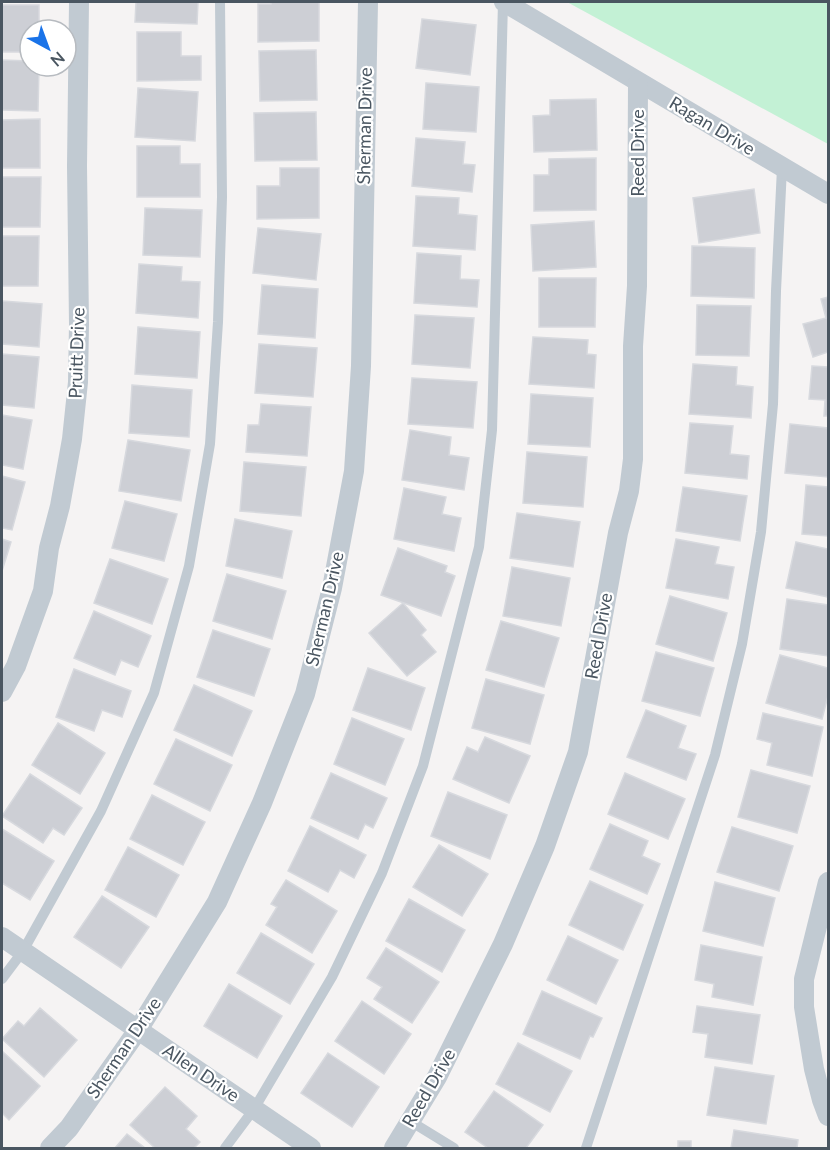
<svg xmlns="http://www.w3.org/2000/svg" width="830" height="1150" viewBox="0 0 830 1150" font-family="Lato,sans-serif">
<rect width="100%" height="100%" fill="#f5f3f3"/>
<polygon fill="#c3f1d5" points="567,2 828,2 828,144"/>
<g fill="#cdcfd5" stroke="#d7d9de" stroke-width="1.5">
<polygon points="136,2 198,2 197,24 135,22"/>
<polygon points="271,2 319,2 319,41 258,42 258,4 271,4"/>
<polygon points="2,5 39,5 39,30 30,30 30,52 2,52"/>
<polygon points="422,19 476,25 470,75 416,68"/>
<polygon points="137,32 181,32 181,56 201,56 201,80 137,81"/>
<polygon points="316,50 317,100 260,101 259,51"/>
<polygon points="2,60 30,61 30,66 39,66 38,111 2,110"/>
<polygon points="426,83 479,87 476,132 423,129"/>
<polygon points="138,88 198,92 195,141 135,137"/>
<polygon points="596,99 597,150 534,152 533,116 550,115 550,100"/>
<polygon points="316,112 317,160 255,161 254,113"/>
<polygon points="40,119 40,168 2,168 2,120"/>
<polygon points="416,138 465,142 463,164 475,165 472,192 412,186"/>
<polygon points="137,146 180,146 180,164 200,164 200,197 137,197"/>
<polygon points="596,158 596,210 534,211 534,175 549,175 549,159"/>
<polygon points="280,168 319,168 319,218 257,219 257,186 280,186"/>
<polygon points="2,177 41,177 40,227 2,227"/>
<polygon points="754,189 760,233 699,243 693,198"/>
<polygon points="416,196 459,198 458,214 477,216 475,250 413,246"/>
<polygon points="145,208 202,210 200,257 143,255"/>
<polygon points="594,221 596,267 533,271 531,225"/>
<polygon points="258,228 321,234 316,280 253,273"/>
<polygon points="2,236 39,236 38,286 2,286"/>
<polygon points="692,246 755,248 754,298 691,296"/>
<polygon points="417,253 461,256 460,279 479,280 477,307 414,303"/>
<polygon points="139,264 182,267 181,281 200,282 198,318 136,313"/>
<polygon points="539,278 596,278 595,327 539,327"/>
<polygon points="262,285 318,289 315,338 258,334"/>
<polygon points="828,297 828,352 813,357 803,324 826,318 821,299"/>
<polygon points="2,301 42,304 39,347 2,344"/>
<polygon points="697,305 751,306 749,356 696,355"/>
<polygon points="415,315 474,318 470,368 412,364"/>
<polygon points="138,327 200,332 197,378 135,374"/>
<polygon points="533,337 588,340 587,354 596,355 594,388 529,384"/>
<polygon points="259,344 317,348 313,397 255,393"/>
<polygon points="2,354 39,357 34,408 2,405"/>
<polygon points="693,364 737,367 736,385 753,387 751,418 689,414"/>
<polygon points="812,366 828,367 828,416 824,416 825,400 809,399"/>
<polygon points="412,378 477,382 473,428 408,424"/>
<polygon points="132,385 192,390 189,437 129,433"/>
<polygon points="531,394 593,398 590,447 528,444"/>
<polygon points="261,404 311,407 307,456 246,452 248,425 259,425"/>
<polygon points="2,415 32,420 23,469 2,465"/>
<polygon points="690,423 733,426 730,454 749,456 747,479 685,473"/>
<polygon points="790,424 828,428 828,477 785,473"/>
<polygon points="410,430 451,437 449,455 469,458 464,490 402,480"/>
<polygon points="128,440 190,450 181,501 119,491"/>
<polygon points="527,452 587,457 583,507 523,503"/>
<polygon points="244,462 306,467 301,516 240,511"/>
<polygon points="2,476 25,482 12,530 2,528"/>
<polygon points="806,485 828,487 828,536 802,534"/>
<polygon points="683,487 747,496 740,541 676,531"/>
<polygon points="404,488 446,497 442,514 461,518 454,551 394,539"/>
<polygon points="125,501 177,514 164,561 112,548"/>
<polygon points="517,513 580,522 573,567 510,558"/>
<polygon points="235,519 292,531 282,578 226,566"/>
<polygon points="2,539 11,542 2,571"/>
<polygon points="676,539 719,547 715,564 734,567 728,599 666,588"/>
<polygon points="796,542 828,549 828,597 786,588"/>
<polygon points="398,548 447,566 445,572 455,576 441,616 381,595"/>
<polygon points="110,559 168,579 152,624 94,603"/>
<polygon points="512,567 570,578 561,626 503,616"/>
<polygon points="227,574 286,591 272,639 213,621"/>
<polygon points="670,596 727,613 713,661 656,644"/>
<polygon points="787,599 828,605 828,656 780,649"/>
<polygon points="403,603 426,630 421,635 436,652 407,676 369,633"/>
<polygon points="94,611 151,636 138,667 121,660 115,675 74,658"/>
<polygon points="501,621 559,638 544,687 486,670"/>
<polygon points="213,630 270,649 254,696 197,677"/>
<polygon points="656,652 714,668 700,716 642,701"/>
<polygon points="780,655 828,668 828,696 822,719 766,703"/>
<polygon points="368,668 425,688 411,730 353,710"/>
<polygon points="74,669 131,691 122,717 102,710 94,731 56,717"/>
<polygon points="486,679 544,695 530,744 472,728"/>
<polygon points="194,685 252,711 232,756 174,730"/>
<polygon points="646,710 686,726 678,748 696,754 686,780 627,757"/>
<polygon points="763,713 823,727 812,776 767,765 772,743 757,739"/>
<polygon points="352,718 404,739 385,785 334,764"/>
<polygon points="58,723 105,753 80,794 32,765"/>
<polygon points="485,737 530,756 509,803 453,779 467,747 478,752"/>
<polygon points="176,739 232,765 210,811 154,784"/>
<polygon points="751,770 810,786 797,833 738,817"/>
<polygon points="331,773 387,798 373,828 365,824 358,839 311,818"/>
<polygon points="625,773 685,799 668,839 608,814"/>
<polygon points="30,774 82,808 64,835 53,828 43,843 2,816"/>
<polygon points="448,792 507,815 490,859 431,836"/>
<polygon points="152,795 205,822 183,865 130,839"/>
<polygon points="610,824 648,841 642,856 660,864 647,894 590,869"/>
<polygon points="310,826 366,855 354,878 340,870 328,892 288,871"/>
<polygon points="732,827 793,846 779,891 717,872"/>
<polygon points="2,829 54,861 30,900 2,883"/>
<polygon points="439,845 488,874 462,916 413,887"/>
<polygon points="128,847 179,875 156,917 105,890"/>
<polygon points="286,880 337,911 312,953 266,925 277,907 271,904"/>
<polygon points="590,881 643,905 623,950 569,925"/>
<polygon points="715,882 775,898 763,946 703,931"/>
<polygon points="102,896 149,927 121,968 74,937"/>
<polygon points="409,899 465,930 442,972 386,941"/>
<polygon points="261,933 314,964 290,1004 237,973"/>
<polygon points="568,936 618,960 596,1004 547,980"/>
<polygon points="701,945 762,957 753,1005 712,997 714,984 695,980"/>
<polygon points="386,948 439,982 412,1023 374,999 382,987 367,978"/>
<polygon points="229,984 282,1016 257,1058 204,1026"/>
<polygon points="542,991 602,1018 593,1037 590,1036 580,1059 523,1034"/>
<polygon points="362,1001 411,1034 384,1074 335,1041"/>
<polygon points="697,1006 760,1015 752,1064 705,1057 708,1034 693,1032"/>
<polygon points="40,1008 77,1040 44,1077 2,1039 18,1021 24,1026"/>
<polygon points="518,1043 572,1071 550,1112 496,1084"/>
<polygon points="2,1051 40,1086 9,1120 2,1113"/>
<polygon points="328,1053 379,1087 352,1127 301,1093"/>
<polygon points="715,1067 774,1076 766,1124 707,1115"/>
<polygon points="165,1087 197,1116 186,1129 200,1142 194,1148 155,1148 130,1125"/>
<polygon points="494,1091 543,1125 526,1148 488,1148 465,1132"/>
<polygon points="734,1130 798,1140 797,1148 731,1148"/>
<polygon points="127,1134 145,1148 115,1148"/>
<rect x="678" y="1141" width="13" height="7"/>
</g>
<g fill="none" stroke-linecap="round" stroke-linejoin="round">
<g stroke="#c1cad2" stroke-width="10">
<polyline points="2,979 23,951 101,811 154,693 189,566 210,444 218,322 222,197 220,2"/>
<polyline points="410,1121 454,1148"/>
<polyline points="225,1148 254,1109 332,977 382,873 423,766 479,547 492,430 503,2"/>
<polyline points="586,1148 715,755 742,644 761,532 773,404 776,291 782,168"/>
</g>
<g stroke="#c1cad2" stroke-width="20">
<polyline points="504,2 828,194"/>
<polyline points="2,692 16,666 43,591 49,548 60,506 72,439 78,382 79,324 77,166 79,2"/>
<polyline points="828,882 804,979 804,1007 814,1069 822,1100 828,1116"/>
<polyline points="2,937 311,1148"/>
<polyline points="50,1148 69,1128 138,1030 217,902 262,803 305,694 332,588 354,471 361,366 368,2"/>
<polyline points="394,1148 437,1077 503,944 545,846 578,752 618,533 629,491 633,459 633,346 637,286 638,83"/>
</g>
</g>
<g text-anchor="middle" stroke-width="4.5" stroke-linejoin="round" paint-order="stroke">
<g font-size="18" fill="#4a5661" stroke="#fff">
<text transform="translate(365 126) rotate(-89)" y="6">Sherman Drive</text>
<text transform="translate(712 126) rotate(31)" y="6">Ragan Drive</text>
<text transform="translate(638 153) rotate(-90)" y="6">Reed Drive</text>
<text transform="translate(77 353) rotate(-88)" y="6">Pruitt Drive</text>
<text transform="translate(325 609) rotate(-77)" y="6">Sherman Drive</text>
<text transform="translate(599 636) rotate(-80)" y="6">Reed Drive</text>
<text transform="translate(124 1048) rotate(-56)" y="6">Sherman Drive</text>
<text transform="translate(201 1073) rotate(34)" y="6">Allen Drive</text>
<text transform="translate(429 1088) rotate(-60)" y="6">Reed Drive</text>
</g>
</g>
<rect width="830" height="1150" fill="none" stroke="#4a5661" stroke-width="6"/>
<g transform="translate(48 48) rotate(139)"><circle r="28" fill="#ffffff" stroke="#b7bbc0" stroke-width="1.5"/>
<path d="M0-4.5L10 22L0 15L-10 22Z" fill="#1a73e8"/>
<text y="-9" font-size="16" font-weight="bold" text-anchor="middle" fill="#4a5661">N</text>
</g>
</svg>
